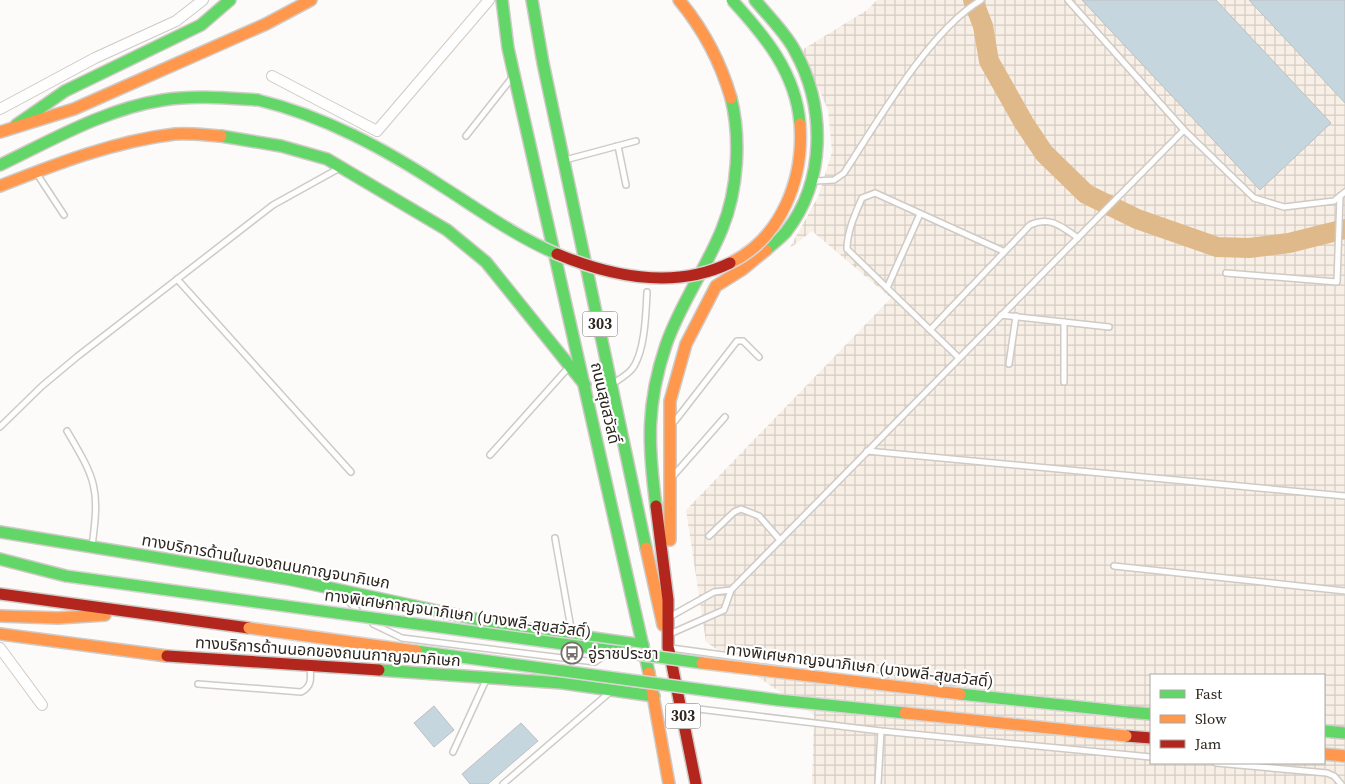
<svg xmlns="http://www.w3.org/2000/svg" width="1345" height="784" viewBox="0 0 1345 784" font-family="'Source Serif 4','Noto Sans Thai',serif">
<defs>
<pattern id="industrial-grid" width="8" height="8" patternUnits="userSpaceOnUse" patternTransform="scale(1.25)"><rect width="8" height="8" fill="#f8efe6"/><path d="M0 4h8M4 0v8" fill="none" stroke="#d5cdc5"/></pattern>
</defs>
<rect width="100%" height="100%" fill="#fdfbf9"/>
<path fill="url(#industrial-grid)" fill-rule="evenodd" d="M877 0H1345V784H812L814 715 706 642 686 510 891 298 812 231 789 249 818 197 832 152 828 110 802 50 867 10ZM1151 675H1324V763H1151Z"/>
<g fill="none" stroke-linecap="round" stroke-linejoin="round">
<polyline stroke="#e0b98b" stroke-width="20" points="973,0 983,26 989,61 1024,123 1044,153 1086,194 1137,219 1217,247 1249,248 1289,243 1345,229"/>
</g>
<g fill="#c6d6de" stroke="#bcc0c1">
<polygon points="1082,0 1216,0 1331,123 1260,190"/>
<polygon points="1249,0 1345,0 1345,103"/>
<polygon points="434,706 454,730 434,747 414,723"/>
<polygon points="521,723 538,741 488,784 470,784 462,774"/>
</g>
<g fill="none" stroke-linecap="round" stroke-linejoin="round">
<g stroke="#cecac5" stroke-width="8">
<g id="lane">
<polyline points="1068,0 1184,130 1254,198 1284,207 1334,201 1345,192"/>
<polyline points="466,136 511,79"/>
<polyline points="618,146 626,185"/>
<polyline points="565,160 636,141"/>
<polyline points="37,174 64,215"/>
<path d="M816 181 834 180 844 173C878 121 929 31 981 0"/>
<polyline points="1226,273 1337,282 1340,196"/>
<polyline points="177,279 351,472"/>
<polyline points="887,288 920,214"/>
<polyline points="1001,315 1109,327"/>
<path d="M930 330 1030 225C1050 216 1061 226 1078 238"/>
<path d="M959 358 847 249C847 232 855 214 862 198L875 193 1003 251"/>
<polyline points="1009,364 1016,316"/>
<polyline points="1064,382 1064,322"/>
<path d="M614 383C620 379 628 374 632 369 645 352 646 313 647 292"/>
<polyline points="675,421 737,341 743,341 759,357"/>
<polyline points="0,427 42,386 78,356 273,205 336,170"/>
<path d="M67 431C96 480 100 488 92 546"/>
<polyline points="867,451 1345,496"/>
<polyline points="490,455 568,368"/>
<polyline points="674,475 725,417"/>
<polyline points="709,536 734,512 741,509 759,516 780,540"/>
<polyline points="555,538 572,634"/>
<polyline points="1114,566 1345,591"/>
<polyline points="731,590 1184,130"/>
<polyline points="342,595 357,610"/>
<polyline points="373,624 402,638 595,662 607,654"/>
<polyline points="672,633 724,610 731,590 714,592 673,615"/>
<polyline points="671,648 885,677"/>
<path d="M198 684 301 692C312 687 311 678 310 667"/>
<polyline points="682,707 881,731 1151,757"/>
<polyline points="453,752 486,680"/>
<polyline points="1216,763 1327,773 1334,776 1341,784"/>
<polyline points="503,784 609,693"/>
<polyline points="878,784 881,731"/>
</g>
</g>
<g stroke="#cecac5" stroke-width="12">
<g id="street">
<polyline points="272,76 377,131 489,0"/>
<polyline points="0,109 95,58 176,21 203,0"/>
<polyline points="0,648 42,705"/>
</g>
</g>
<g stroke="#cecac5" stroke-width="14">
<g id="fast">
<polyline points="502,0 508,48 649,673"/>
<polyline points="532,0 543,63 646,548"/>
<path d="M755 0C768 16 786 33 795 51 826 107 826 181 786 232 780 239 772 244 766 250"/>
<polyline points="16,125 65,91 201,25 230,0"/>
<polyline points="221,136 281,146 327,159 447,230 486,262 585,385"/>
<path d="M0 165C52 140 105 109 163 100 194 95 226 98 258 100"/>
<path d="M656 506C648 445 646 404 666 345 680 304 706 269 722 229 738 190 741 138 731 98"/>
<polyline points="0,532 288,579 508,626 643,645"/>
<polyline points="0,559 66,576"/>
<polyline points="379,670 562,683 654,696"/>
<polyline points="1128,712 1151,714"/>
<polyline points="1324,731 1345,733"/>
</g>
</g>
<g stroke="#cecac5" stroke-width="14">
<g id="slow">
<path d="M679 0C704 30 720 60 731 98"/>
<polyline points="0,132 74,109 266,24 311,0"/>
<path d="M0 186C56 164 115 141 175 134 190 133 206 135 221 136"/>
<polyline points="670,540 670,401 686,344 716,286 743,269 766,250"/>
<polyline points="646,548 663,625"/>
<polyline points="0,616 58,618 105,615"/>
<polyline points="0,634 167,656"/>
<polyline points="649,673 669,784"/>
<polyline points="1324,754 1345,756"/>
</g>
</g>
<g stroke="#cecac5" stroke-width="14">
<g id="jam">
<polyline points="656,506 668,600 668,648"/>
<polyline points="0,594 249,628"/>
<polyline points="669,650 696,784"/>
<polyline points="167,656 379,670"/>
<polyline points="1126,736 1151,738"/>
</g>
</g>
<use href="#lane" stroke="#fffefe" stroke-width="5"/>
<use href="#street" stroke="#fffefe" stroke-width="10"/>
<use href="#fast" stroke="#63d668" stroke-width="11"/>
<use href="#slow" stroke="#ff974d" stroke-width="11"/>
<use href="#jam" stroke="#b3261e" stroke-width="11"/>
<g stroke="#d8d6d4" stroke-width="14" stroke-linecap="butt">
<g id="fast-bridge">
<path d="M732 0C765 36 796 73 800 124"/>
<path d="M258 100C324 116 383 148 440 185 478 209 515 236 557 254"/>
<polyline points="66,576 702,663"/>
<polyline points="416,651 778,700 905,713"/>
<polyline points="960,694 1128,712"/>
</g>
</g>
<g stroke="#d8d6d4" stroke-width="14" stroke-linecap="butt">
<g id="slow-bridge">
<path d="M730 263C782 238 804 178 800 124"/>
<polyline points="249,628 416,651"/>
<polyline points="702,663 960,694"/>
<polyline points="905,713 1126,736"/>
</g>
</g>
<g stroke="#d8d6d4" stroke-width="14" stroke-linecap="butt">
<path id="jam-bridge" d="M557 254C612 277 674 290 730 263"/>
</g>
<use href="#fast-bridge" stroke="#63d668" stroke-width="11"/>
<use href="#slow-bridge" stroke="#ff974d" stroke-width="11"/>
<use href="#jam-bridge" stroke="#b3261e" stroke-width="11"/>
</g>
<defs>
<g id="bus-ring" transform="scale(1.125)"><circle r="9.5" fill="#fff" stroke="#76716b" stroke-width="1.5"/><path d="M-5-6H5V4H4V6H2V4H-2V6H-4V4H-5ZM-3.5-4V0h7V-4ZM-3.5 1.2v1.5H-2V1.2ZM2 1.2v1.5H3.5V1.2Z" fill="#76716b"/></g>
</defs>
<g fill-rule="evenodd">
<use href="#bus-ring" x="572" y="653"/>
</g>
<g text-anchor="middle" stroke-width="4.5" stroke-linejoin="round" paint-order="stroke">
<g fill="#fff" stroke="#6c6762" stroke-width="1">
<rect x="582.5" y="311.5" width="35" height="25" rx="4"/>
<rect x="665.5" y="703.5" width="35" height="25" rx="4"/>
</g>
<g font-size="15" font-weight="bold" fill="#2d261e">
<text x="600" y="329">303</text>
<text x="683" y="721">303</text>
</g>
<g font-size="16" fill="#2d261e" stroke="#fff">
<text transform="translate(606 403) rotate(77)" y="6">ถนนสุขสวัสดิ์</text>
<text transform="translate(266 561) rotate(10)" y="6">ทางบริการด้านในของถนนกาญจนาภิเษก</text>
<text transform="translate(458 613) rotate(8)" y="6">ทางพิเศษกาญจนาภิเษก (บางพลี-สุขสวัสดิ์)</text>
<text transform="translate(328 651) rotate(4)" y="6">ทางบริการด้านนอกของถนนกาญจนาภิเษก</text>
<text transform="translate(860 665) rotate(7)" y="6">ทางพิเศษกาญจนาภิเษก (บางพลี-สุขสวัสดิ์)</text>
</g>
<g font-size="16" fill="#2d261e" stroke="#fff" text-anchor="start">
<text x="588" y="659">อู่ราชประชา</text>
</g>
</g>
<rect x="1150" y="674" width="175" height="90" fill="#ffffff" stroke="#aba8a5"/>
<rect x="1160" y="690" width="25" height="8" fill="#63d668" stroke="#aba8a5"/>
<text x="1195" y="699" font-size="15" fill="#2d261e">Fast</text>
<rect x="1160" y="715" width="25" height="8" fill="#ff974d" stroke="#aba8a5"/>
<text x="1195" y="724" font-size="15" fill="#2d261e">Slow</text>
<rect x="1160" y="740" width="25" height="8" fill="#b3261e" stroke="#aba8a5"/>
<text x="1195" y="749" font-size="15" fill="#2d261e">Jam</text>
</svg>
